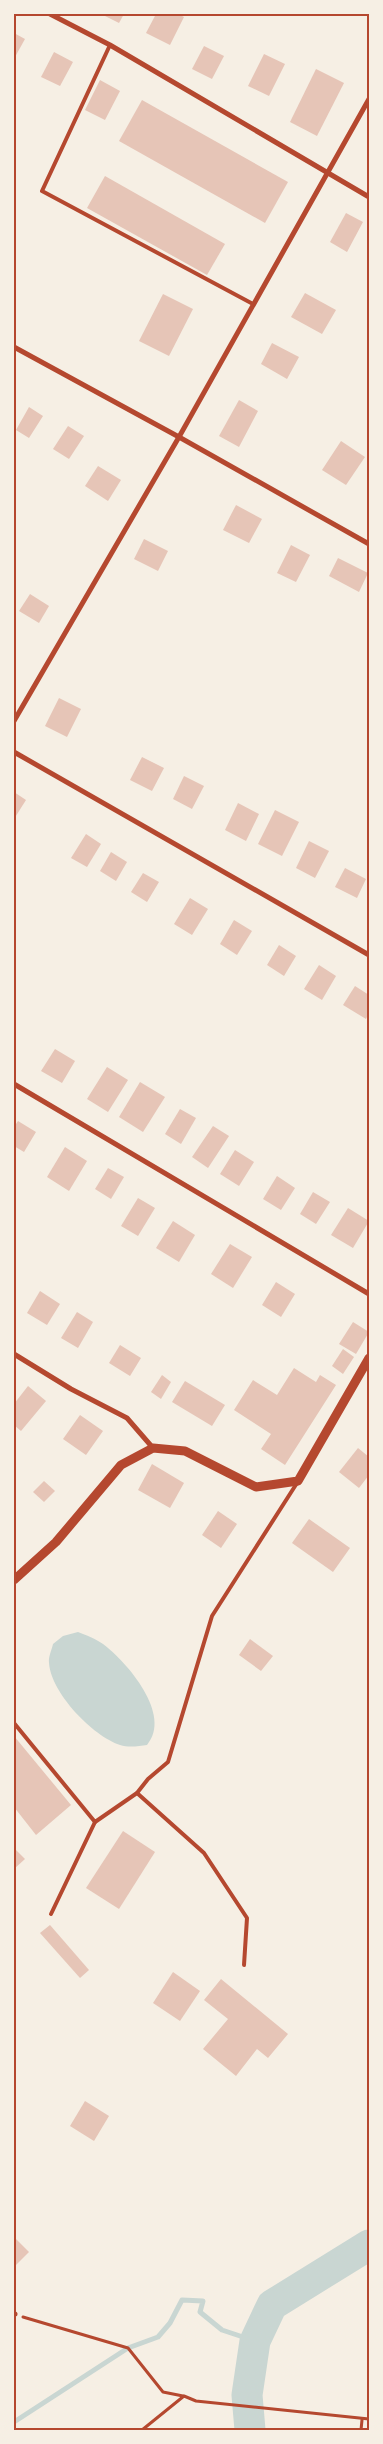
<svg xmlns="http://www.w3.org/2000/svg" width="383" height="2444" viewBox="0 0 383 2444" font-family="'PT Sans Narrow',sans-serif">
<rect width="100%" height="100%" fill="#f6efe4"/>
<path fill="#c9d6d2" d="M78 1632C86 1635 96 1639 103 1644 127 1662 173 1715 147 1745 139 1746 129 1748 120 1745 93 1736 51 1693 49 1663 48 1657 52 1649 53 1644L63 1636Z"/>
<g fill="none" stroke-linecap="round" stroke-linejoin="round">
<polyline stroke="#c9d6d2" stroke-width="5" points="14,2422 128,2348 158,2337 170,2323 182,2300 203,2301 200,2312 222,2330 255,2341"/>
<polyline stroke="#c9d6d2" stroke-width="31" points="250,2430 247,2395 255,2341 272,2305 369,2245"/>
</g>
<g fill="#e6c5b7">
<polygon points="101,14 124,14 119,23"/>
<polygon points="156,14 178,14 184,17 170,45 146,33"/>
<polygon points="14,33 25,39 15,57 14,56"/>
<polygon points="204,46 224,56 212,79 192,69"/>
<polygon points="54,52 73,62 60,86 41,77"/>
<polygon points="264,54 285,64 269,96 248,86"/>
<polygon points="316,69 344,83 317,136 290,122"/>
<polygon points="100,80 120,91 105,120 85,110"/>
<polygon points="142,100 288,182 265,223 119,141"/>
<polygon points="105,176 225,244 207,275 87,208"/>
<polygon points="346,213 363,222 347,252 330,242"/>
<polygon points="305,293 336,310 322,334 291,317"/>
<polygon points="163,294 193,309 169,356 139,341"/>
<polygon points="272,343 299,357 287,379 261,364"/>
<polygon points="239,400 258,411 239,447 219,436"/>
<polygon points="29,407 43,416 29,438 16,430"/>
<polygon points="68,426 84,436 69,459 53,449"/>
<polygon points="341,441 365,457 346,485 322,470"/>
<polygon points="98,466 121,480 108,501 85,486"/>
<polygon points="236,505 262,519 249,543 223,530"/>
<polygon points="144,539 168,551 158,571 134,559"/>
<polygon points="291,545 310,555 296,582 277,573"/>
<polygon points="338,558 368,573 359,592 329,576"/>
<polygon points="30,594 49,606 39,623 19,611"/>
<polygon points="59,698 81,709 67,737 45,726"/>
<polygon points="142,757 164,768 152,791 130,780"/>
<polygon points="184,776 204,786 192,809 173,799"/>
<polygon points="14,792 26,800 14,819"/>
<polygon points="238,803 259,814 246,841 225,830"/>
<polygon points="275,810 299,822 282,856 258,844"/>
<polygon points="86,834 101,844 87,867 71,858"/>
<polygon points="309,841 329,851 315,878 296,868"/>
<polygon points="111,852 127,862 116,881 100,871"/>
<polygon points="345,868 366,879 357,898 335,887"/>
<polygon points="143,873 159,882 147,902 131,892"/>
<polygon points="190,898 208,909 192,935 174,924"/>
<polygon points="234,920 252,931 237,955 220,944"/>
<polygon points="279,945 296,956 284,976 267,965"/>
<polygon points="319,965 336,976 322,1000 304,989"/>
<polygon points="355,986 369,995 369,1013 366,1019 343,1005"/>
<polygon points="55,1049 75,1061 62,1083 41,1071"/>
<polygon points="107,1067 128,1080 108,1112 87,1099"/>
<polygon points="140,1082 165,1097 143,1132 119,1117"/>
<polygon points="180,1109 196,1118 181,1144 165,1134"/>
<polygon points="18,1121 36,1132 24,1152 14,1146 14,1127"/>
<polygon points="213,1126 229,1136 208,1168 192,1157"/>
<polygon points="65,1147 87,1161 69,1191 47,1177"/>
<polygon points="235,1150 254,1162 239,1186 220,1174"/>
<polygon points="108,1168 124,1177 111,1199 95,1189"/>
<polygon points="277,1176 295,1188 281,1210 263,1199"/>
<polygon points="313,1192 330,1202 316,1224 300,1214"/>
<polygon points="138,1198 155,1208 138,1236 121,1226"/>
<polygon points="348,1208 369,1221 353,1248 331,1235"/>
<polygon points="173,1221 195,1235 179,1262 156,1248"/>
<polygon points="230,1244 252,1257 233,1288 211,1274"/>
<polygon points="276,1282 295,1294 281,1317 262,1305"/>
<polygon points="40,1291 60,1304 47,1325 27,1313"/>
<polygon points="77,1312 93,1322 78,1348 61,1338"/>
<polygon points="353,1322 369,1332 356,1354 339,1344"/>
<polygon points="120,1345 141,1358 130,1376 109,1363"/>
<polygon points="343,1349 354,1357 343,1374 332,1366"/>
<polygon points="294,1368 316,1382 320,1375 336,1385 285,1465 261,1449 271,1434 234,1410 253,1380 277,1395"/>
<polygon points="162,1375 171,1382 161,1399 151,1392"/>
<polygon points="185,1381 225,1405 212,1426 172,1402"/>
<polygon points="28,1386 46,1401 21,1431 14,1425 14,1404"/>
<polygon points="80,1415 103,1431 86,1455 63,1439"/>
<polygon points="358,1448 369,1457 369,1475 359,1488 339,1472"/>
<polygon points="152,1464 184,1483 170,1508 138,1490"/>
<polygon points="44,1481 55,1491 44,1502 33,1492"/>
<polygon points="218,1511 237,1524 221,1548 202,1535"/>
<polygon points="309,1519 350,1548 333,1572 292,1543"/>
<polygon points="250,1639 273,1656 261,1671 239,1655"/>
<polygon points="14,1736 71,1805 36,1835 14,1807"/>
<polygon points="123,1831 155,1852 119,1909 86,1888"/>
<polygon points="14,1848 25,1859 14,1869"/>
<polygon points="50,1925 89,1970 80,1978 40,1933"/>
<polygon points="173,1972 200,1991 180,2021 153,2003"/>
<polygon points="221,1979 288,2034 268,2058 257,2049 236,2076 203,2049 228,2019 204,2000"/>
<polygon points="85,2101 109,2116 94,2141 70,2126"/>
<polygon points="14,2237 29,2252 14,2267"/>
</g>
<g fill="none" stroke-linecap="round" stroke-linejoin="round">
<g stroke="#b5482f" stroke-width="3">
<polyline points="23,2317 128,2348 163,2392 183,2396"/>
<polyline points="142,2430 184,2396 196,2401 369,2419"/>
<polyline points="361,2430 362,2420"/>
</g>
<g stroke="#b5482f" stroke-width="4">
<polyline points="110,45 42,191 253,304"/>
<polyline points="14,1723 95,1822 137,1793 148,1779 168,1762 212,1616 297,1483"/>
<polyline points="137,1793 204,1853 247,1918 244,1965"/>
<polyline points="51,1914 95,1822"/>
</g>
<g stroke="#b5482f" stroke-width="5">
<polyline points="50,14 110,45 369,197"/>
<polyline points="14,347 179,437 369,544"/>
<polyline points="14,721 179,437 369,99"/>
<polyline points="14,752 369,955"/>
<polyline points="14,1084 369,1294"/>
<polyline points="14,1354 71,1389 127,1418 153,1448"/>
<polyline points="14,2314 15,2314"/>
</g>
<polyline stroke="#b5482f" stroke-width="9" points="14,1580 56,1542 121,1465 153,1448 185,1451 256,1487 298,1481 369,1358"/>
</g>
<rect width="383" height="2444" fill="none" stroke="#f6efe4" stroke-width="30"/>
<rect x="15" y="15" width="353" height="2414" fill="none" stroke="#b5482f" stroke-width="2"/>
</svg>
